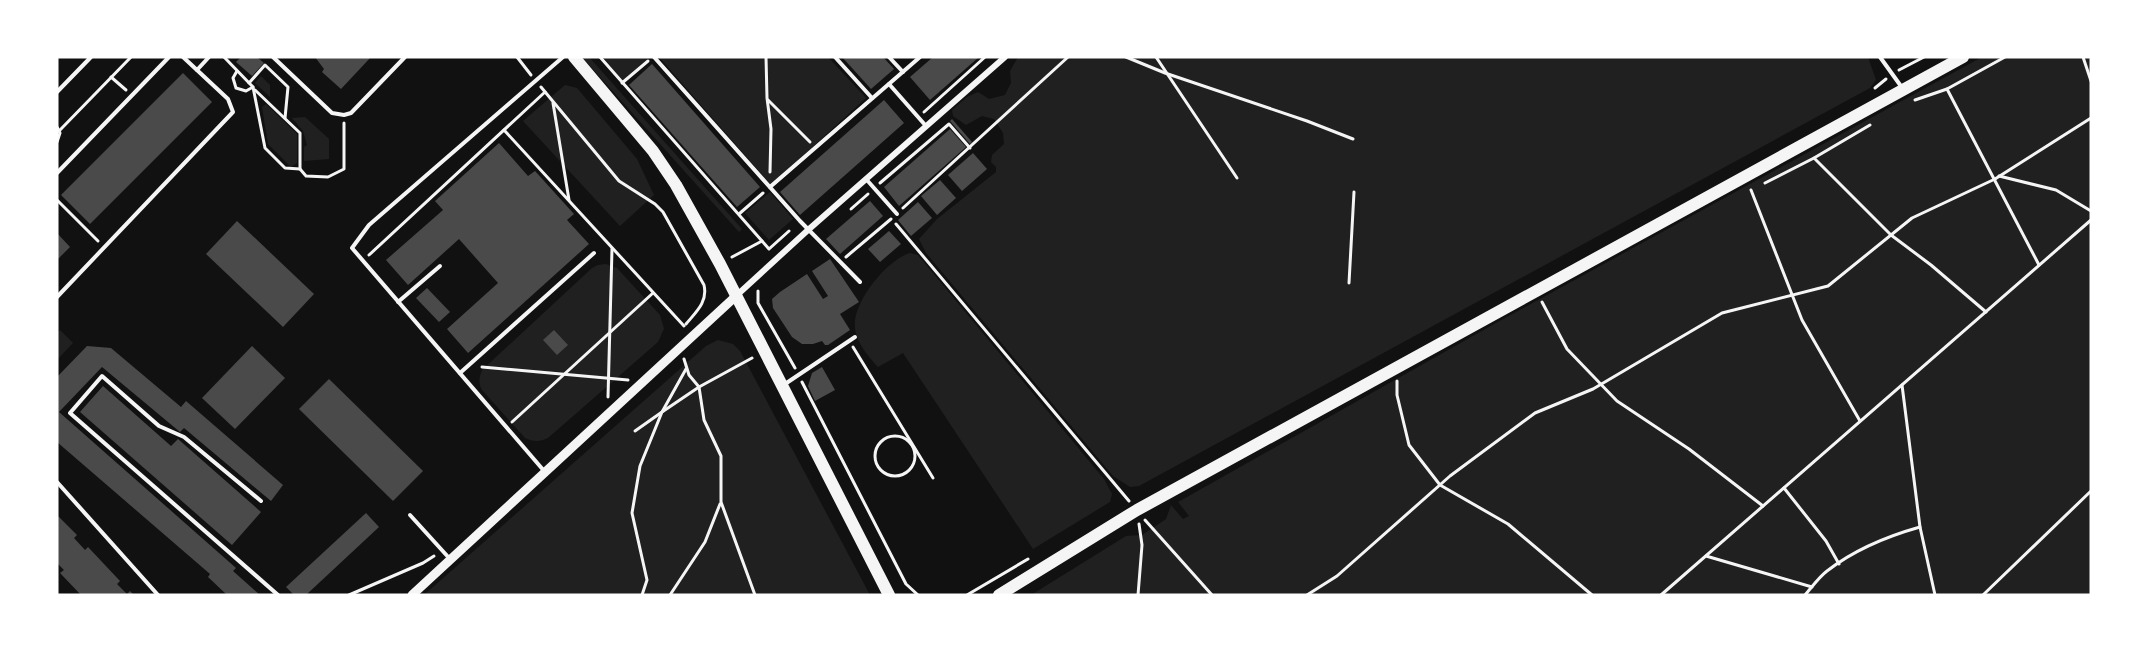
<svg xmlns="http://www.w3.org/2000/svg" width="2148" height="652" viewBox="0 0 2148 652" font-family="'Roboto Serif',serif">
<rect width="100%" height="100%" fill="#111"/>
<g fill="#202020">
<polygon points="582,57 589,57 742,229 739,232"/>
<polygon points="603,57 649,57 623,81"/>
<polygon points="659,57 828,57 866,98 771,185"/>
<polygon points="1018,57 1868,57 1876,80 1870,88 1139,486 1130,487 1113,476 926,253 919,239 937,219 996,172 996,167 991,162 992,155 1004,144 1003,133 994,119 982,116 966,125 953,116 952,110 967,97 978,92 989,99 1005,95 1011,83 1010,71"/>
<polygon points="1982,57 2091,57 2091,595 1031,595 1126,536 1142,535 1166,519 1171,505 1183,519 1189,516 1178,502 1496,323"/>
<polygon points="261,76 270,85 270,97 255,83"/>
<polygon points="565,85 577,88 637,159 654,195 620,226 523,121"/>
<polygon points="266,104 297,134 297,163 291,167 268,144 262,107"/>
<polygon points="305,117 329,139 329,159 304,161 304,147 307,145 303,131 292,118"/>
<polygon points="770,192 793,219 769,240 745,213"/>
<path d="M910 253 918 255 1104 479 1112 494 1110 502 1033 549 903 353 878 367C867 355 853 339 855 321 857 298 887 260 910 253Z"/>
<path d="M606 264 617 268 660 315 664 329 658 342 548 438C539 442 534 442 525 438L482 390C478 383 479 378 482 370L592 268 598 265Z"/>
<polygon points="60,330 73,343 57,360 57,333"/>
<polygon points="718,340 733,344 740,351 870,595 424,595 706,346"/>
</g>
<g fill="#4a4a4a">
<polygon points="241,57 257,57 264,63 252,76 236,62"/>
<polygon points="315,57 371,57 341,89 322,72 324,69"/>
<polygon points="842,57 883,57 894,69 871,89"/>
<polygon points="933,57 979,57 930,100 910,77"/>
<polygon points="652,64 760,187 737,207 629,85"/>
<polygon points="183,73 212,102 90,224 61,195"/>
<polygon points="884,100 904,123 800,215 780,192"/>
<polygon points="952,119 972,142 970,144 950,121"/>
<polygon points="950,129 966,147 899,206 884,187"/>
<polygon points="499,143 528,176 535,171 574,214 567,220 589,244 468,353 447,329 498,283 459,239 408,285 386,260 443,210 435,201"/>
<polygon points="973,153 987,169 962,191 948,175"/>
<polygon points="940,180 956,198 937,215 921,196"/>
<polygon points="870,201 883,216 840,254 826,239"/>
<polygon points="918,202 932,218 911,236 898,220"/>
<polygon points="237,221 314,294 283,327 206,254"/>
<polygon points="889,231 901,244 880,262 868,249"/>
<polygon points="57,233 70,247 57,260"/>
<polygon points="830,259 859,302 840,314 850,330 828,345 825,345 822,341 813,344 802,344 792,337 773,308 772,299 780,292 807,274 823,299 828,296 812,271"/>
<polygon points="427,288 450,312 439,322 416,298"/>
<polygon points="554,330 568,345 557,355 543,340"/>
<polygon points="87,346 111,348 181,407 186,401 283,485 271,501 184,428 180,432 102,367 59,412 236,568 233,571 260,595 227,595 208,577 210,574 57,442 57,377"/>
<polygon points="252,346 285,378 235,429 202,398"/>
<polygon points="822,367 835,390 815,401 808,386 812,373"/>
<polygon points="329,379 423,471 393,501 299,409"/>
<polygon points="103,386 171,446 178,439 261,512 232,545 80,412"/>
<polygon points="366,513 379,527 306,595 294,595 286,587"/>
<polygon points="57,515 77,535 74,538 85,550 88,547 120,581 117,584 127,594 130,591 134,595 81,595 60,573 64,570 57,563"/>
</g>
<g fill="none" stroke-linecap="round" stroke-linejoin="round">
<g stroke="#f5f5f5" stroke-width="3">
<polyline points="224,57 253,87 265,148 285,168 300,169 306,176 328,177 344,169 344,123"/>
<polyline points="517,57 531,75"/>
<polyline points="600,57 769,249 789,231"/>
<polyline points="766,57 767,98 771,129 770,172"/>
<polyline points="1126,57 1165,73 1307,121 1353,139"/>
<polyline points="1156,57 1237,178"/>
<polyline points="2083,57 2091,81"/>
<polyline points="1899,70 1924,57"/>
<polyline points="237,71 233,78 236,88 246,91 253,87"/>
<polyline points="111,77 126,90"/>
<polyline points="249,83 265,65 288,87 285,118"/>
<polyline points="622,83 648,61"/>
<path d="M541 87 619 181 655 204 663 212 704 285C708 302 696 312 686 324"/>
<polyline points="1875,88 1886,79"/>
<polyline points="1947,89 2039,265"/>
<polyline points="255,90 300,133 300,169"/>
<polyline points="768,100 810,142"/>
<polyline points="1915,100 1947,89 2005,57"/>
<polyline points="553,103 569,200"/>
<polyline points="924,112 985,57"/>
<polyline points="57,127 60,133 57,142"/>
<polyline points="60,130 131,57"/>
<polyline points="504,130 684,326"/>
<polyline points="1814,158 1891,235 1931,265 1986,312"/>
<polyline points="1999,176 2056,190 2091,211"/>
<polyline points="880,183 949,124 970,148"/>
<polyline points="1765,183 1814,158 1870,125"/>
<polyline points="1751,190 1802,320 1860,421"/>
<polyline points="57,200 98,241"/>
<polyline points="903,208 1068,57"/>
<polyline points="851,209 868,194"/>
<polyline points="739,214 763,193"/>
<polyline points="896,224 1129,501"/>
<polyline points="369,255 545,92"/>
<polyline points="732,257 762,241"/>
<polyline points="846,257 891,219"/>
<polyline points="1349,283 1354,192"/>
<polyline points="758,291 758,303 795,368"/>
<polyline points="1542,302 1567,349 1617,401 1689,449 1763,506"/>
<polyline points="853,347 933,478"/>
<polyline points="684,359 689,375 699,387 704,420 721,456 721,502 755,595"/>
<polyline points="482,367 628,380"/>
<polyline points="1397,381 1397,395 1409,445 1440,485 1508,524 1592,595"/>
<polyline points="802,382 906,584 918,595"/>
<polyline points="1902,385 1920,527 1935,595"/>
<polyline points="608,397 612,249"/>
<polyline points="512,422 653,293"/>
<polyline points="635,431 662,412 686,369"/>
<circle cx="895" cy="456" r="20"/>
<polyline points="1784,488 1826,541 1839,564"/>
<polyline points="1145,520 1212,595"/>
<polyline points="1706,556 1812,587"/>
<polyline points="349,595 423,563 434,556"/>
<polyline points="642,595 647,580 632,513 640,466 662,412 699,387 752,358"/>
<polyline points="670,595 705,542 720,504"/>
<polyline points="967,595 1028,559"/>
<polyline points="1138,595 1142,545 1139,524"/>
<polyline points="1307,595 1337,576 1450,476 1535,413 1593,389 1722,313 1828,286 1912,218 1995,179 2091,118"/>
<polyline points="1661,595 2091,220"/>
<path d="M1805 595C1812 587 1819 577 1827 571 1854 550 1888 536 1920 527"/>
<polyline points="1983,595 2091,491"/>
</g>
<g stroke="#f5f5f5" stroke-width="4">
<polyline points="273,57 332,113 344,115 351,113 405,57"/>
<polyline points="654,57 800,221 860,282"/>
<polyline points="835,57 872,98"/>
<polyline points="889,57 903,72"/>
<polyline points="1880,57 1903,89"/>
<polyline points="197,70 209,57"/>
<polyline points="889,84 926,126"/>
<polyline points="57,92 91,57"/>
<polyline points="57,173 169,57"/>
<polyline points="866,179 897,214"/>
<polyline points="770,187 920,57"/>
<polyline points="57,297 233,112 228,99 183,57"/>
<polyline points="398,302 440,266"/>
<polyline points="460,373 594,253"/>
<polyline points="785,384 855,337"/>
<polyline points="545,472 352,248 369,225 563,57"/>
<polyline points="57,482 158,595"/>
<polyline points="261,501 184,437 159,426 102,376 70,413 278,595"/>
<polyline points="410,515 450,559"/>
</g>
<polyline stroke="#f5f5f5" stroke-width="6" points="736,296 808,230 1005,57"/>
<polyline stroke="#f5f5f5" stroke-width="9" points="412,595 736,296"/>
<g stroke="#f5f5f5" stroke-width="12">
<polyline points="574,57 653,151 676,185 720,264 889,595"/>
<polyline points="999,595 1137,510 1963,57"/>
</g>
</g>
<rect width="2148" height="652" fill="none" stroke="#ffffff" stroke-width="117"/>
</svg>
